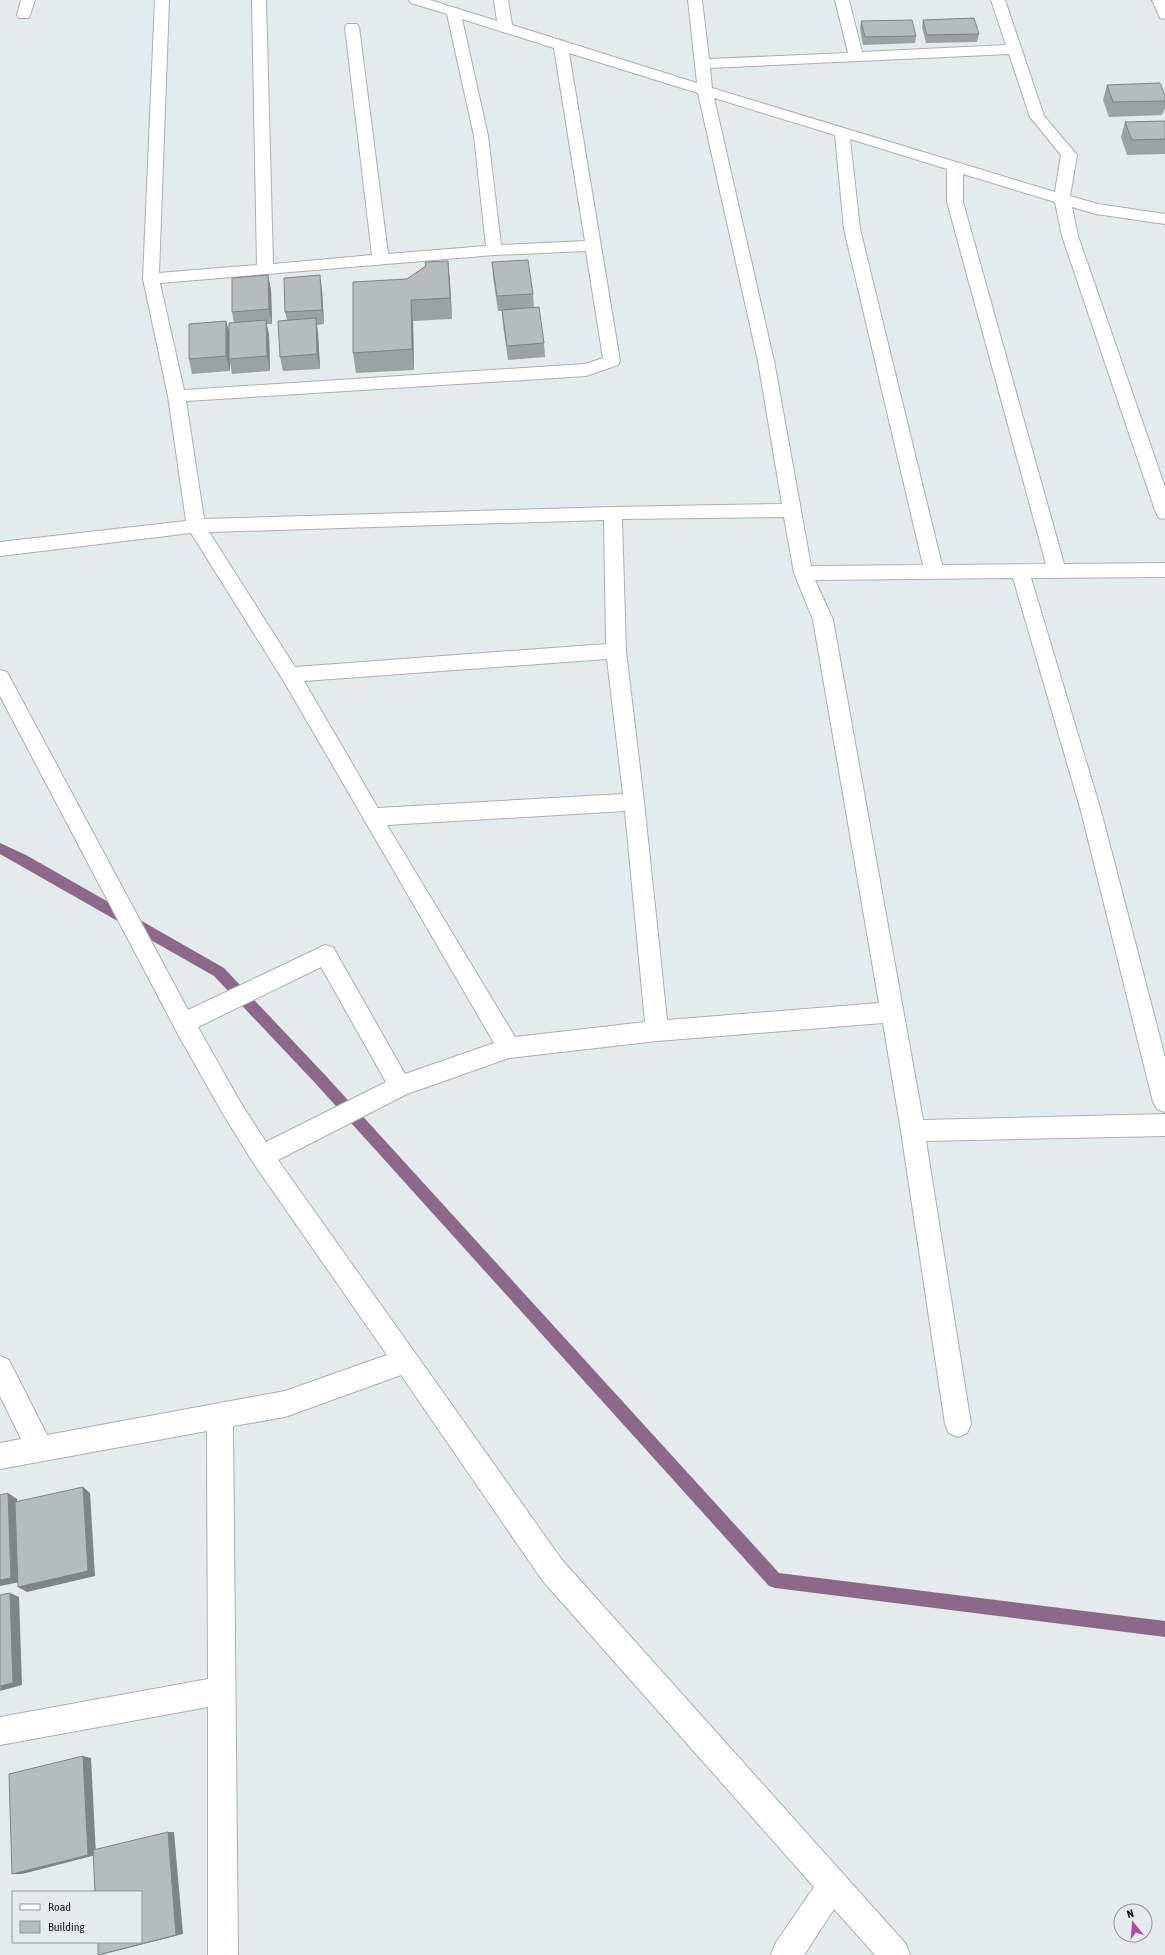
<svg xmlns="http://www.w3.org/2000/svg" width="1165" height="1955" viewBox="0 0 1165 1955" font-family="'Asap Condensed',sans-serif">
<rect width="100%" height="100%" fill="#e4ebec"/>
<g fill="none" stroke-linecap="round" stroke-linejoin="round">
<polygon fill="#8e688a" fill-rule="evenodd" points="0,843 26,855 224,968 326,1076 779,1573 1165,1621 1165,1637 775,1588 769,1586 316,1084 214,976 0,854"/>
<g stroke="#a9b0b1" stroke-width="2">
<g id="minor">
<polygon points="21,0 35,0 29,18 19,18 17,15"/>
<path d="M155 0H169L159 273 257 265 252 0H266L273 264 372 255 345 27 347 24H357L359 27 388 254 486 246 474 136 447 14 411 3 409 0H430L497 21 494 0H508L512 25 697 83 688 0H702L709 59 848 53 835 0H849L862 52 1006 45 991 0H1005L1044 116 1077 155 1070 196 1098 204 1165 214V224L1096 214 1072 207 1078 236 1165 487V519L1159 518 1156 513 1062 236 1055 202 963 174V202L1064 564 1165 563V577L1031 578 1101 811 1165 1057V1112L1157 1109 1153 1102 1081 811 1013 578 815 580 833 620 923 1120 1165 1114V1136L926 1141 971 1424 967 1433 958 1437 949 1433 945 1424 901 1131 883 1023 657 1041 509 1058 407 1094 278 1160 562 1560 906 1944 910 1955H875L834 1909 804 1955H771L775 1944 814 1887 542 1580 401 1375 285 1417 233 1426 238 1955H208V1707L0 1745V1717L208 1679 207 1431 0 1469V1443L21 1439 0 1396V1356L9 1360 47 1435 285 1391 387 1355 254 1164 223 1114 180 1038 0 696V670L7 672 188 1010 325 945 333 947 405 1074 494 1043 283 680 191 533 0 556V542L186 521 168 396 143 279ZM462 19 554 48 585 241 501 245 488 136ZM569 53 698 93 758 361 782 504 613 507 204 519 186 401 586 376 618 365 620 361ZM1009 54 1030 117 1061 155 1055 192 712 88 710 68ZM714 98 835 135 844 229 923 565 811 566 774 361ZM850 139 947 169V202L1046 564 942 565 860 229ZM586 251 603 358 585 364 184 390 160 283 494 255ZM784 517 794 573 813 620 879 1003 667 1020 644 802 626 651 622 519ZM604 520 606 644 295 667 209 532ZM607 659 623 794 378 808 304 681ZM625 811 645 1022 515 1037 387 825ZM321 967 386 1082 266 1142 239 1100 198 1027Z"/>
<polygon points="1152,0 1165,0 1165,19 1160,18"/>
</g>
</g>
<use href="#minor" fill="#fff" fill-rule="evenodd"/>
</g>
<g fill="#9ca2a3">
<polygon points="923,20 979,34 977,42 926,43 922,27"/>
<polygon points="861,21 916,36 915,43 863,45 860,29"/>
<polygon points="1107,85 1165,95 1165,108 1162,115 1109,117 1103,100"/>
<polygon points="1165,121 1165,154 1127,155 1121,137 1125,122"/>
<polygon points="448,261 450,282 452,319 413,321 414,370 356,373 353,353 407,279 426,266"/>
<polygon points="492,262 533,294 534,308 544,343 545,357 508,360 503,325 502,311 498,311 493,277"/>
<polygon points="268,275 271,290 272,324 266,324 269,335 270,371 232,374 230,363 230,371 192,374 189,359 226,321 229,331 234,323 232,312"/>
<polygon points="322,290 324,324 317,325 318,333 320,369 283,371 280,357 287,320 285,312"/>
</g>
<g fill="#7f8484">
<polygon points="448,261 450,282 452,319 450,298"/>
<polygon points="268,275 271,290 272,324 269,309"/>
<polygon points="320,275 322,290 324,324 322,310"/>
<polygon points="411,300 413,321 414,370 412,349"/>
<polygon points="316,318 318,333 320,369 317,354"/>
<polygon points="266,320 269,335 270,371 267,356"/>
<polygon points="226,321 230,335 229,359 230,363 230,371 226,356"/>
<polygon points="83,1487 90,1493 95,1576 27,1592 18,1587"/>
<polygon points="8,1493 17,1499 20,1582 0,1586 0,1580"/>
<polygon points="10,1593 19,1597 22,1685 0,1691"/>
<polygon points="83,1756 91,1758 96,1855 22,1874 12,1874"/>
<polygon points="168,1832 174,1832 183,1934 100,1955"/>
</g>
<g fill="#b5bcbd" stroke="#7f8484">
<polygon points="974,18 979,34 927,35 923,20"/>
<polygon points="912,20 916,36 865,37 861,21"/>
<polygon points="1160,83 1165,95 1165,101 1113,102 1107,85"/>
<polygon points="1165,121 1165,139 1132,140 1125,122"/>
<polygon points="528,260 533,294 497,296 492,262"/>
<polygon points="448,261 450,298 411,300 412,349 353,353 353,282 407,279 426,266 425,262"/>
<polygon points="268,275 269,309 232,312 232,278"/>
<polygon points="320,275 322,310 285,312 284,278"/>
<polygon points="539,307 544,343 507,346 502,310"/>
<polygon points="316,318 317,354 280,357 278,321"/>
<polygon points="266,320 267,356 229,359 229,323"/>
<polygon points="226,321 226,356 189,359 189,324"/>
<polygon points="83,1487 88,1571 18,1587 15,1502"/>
<polygon points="8,1493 11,1578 0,1580 0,1495"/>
<polygon points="10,1593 13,1683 0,1686 0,1595"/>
<polygon points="83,1756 88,1855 12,1874 9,1774"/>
<polygon points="168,1832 176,1935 98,1955 98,1942 141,1942 141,1892 95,1892 93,1850"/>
</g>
<rect x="12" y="1891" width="130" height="52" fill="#e4ebec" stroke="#929798"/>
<rect x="20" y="1904" width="20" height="6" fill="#ffffff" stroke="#929798"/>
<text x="48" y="1911" font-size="12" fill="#171a1a">Road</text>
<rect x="20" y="1921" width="20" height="12" fill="#b5bcbd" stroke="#929798"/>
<text x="48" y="1931" font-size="12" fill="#171a1a">Building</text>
<g transform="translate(1133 1923) rotate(343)"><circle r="19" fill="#e4ebec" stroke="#929798"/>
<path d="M0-3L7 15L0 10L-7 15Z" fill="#b248a9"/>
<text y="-6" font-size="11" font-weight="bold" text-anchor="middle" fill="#171a1a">N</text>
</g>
</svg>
